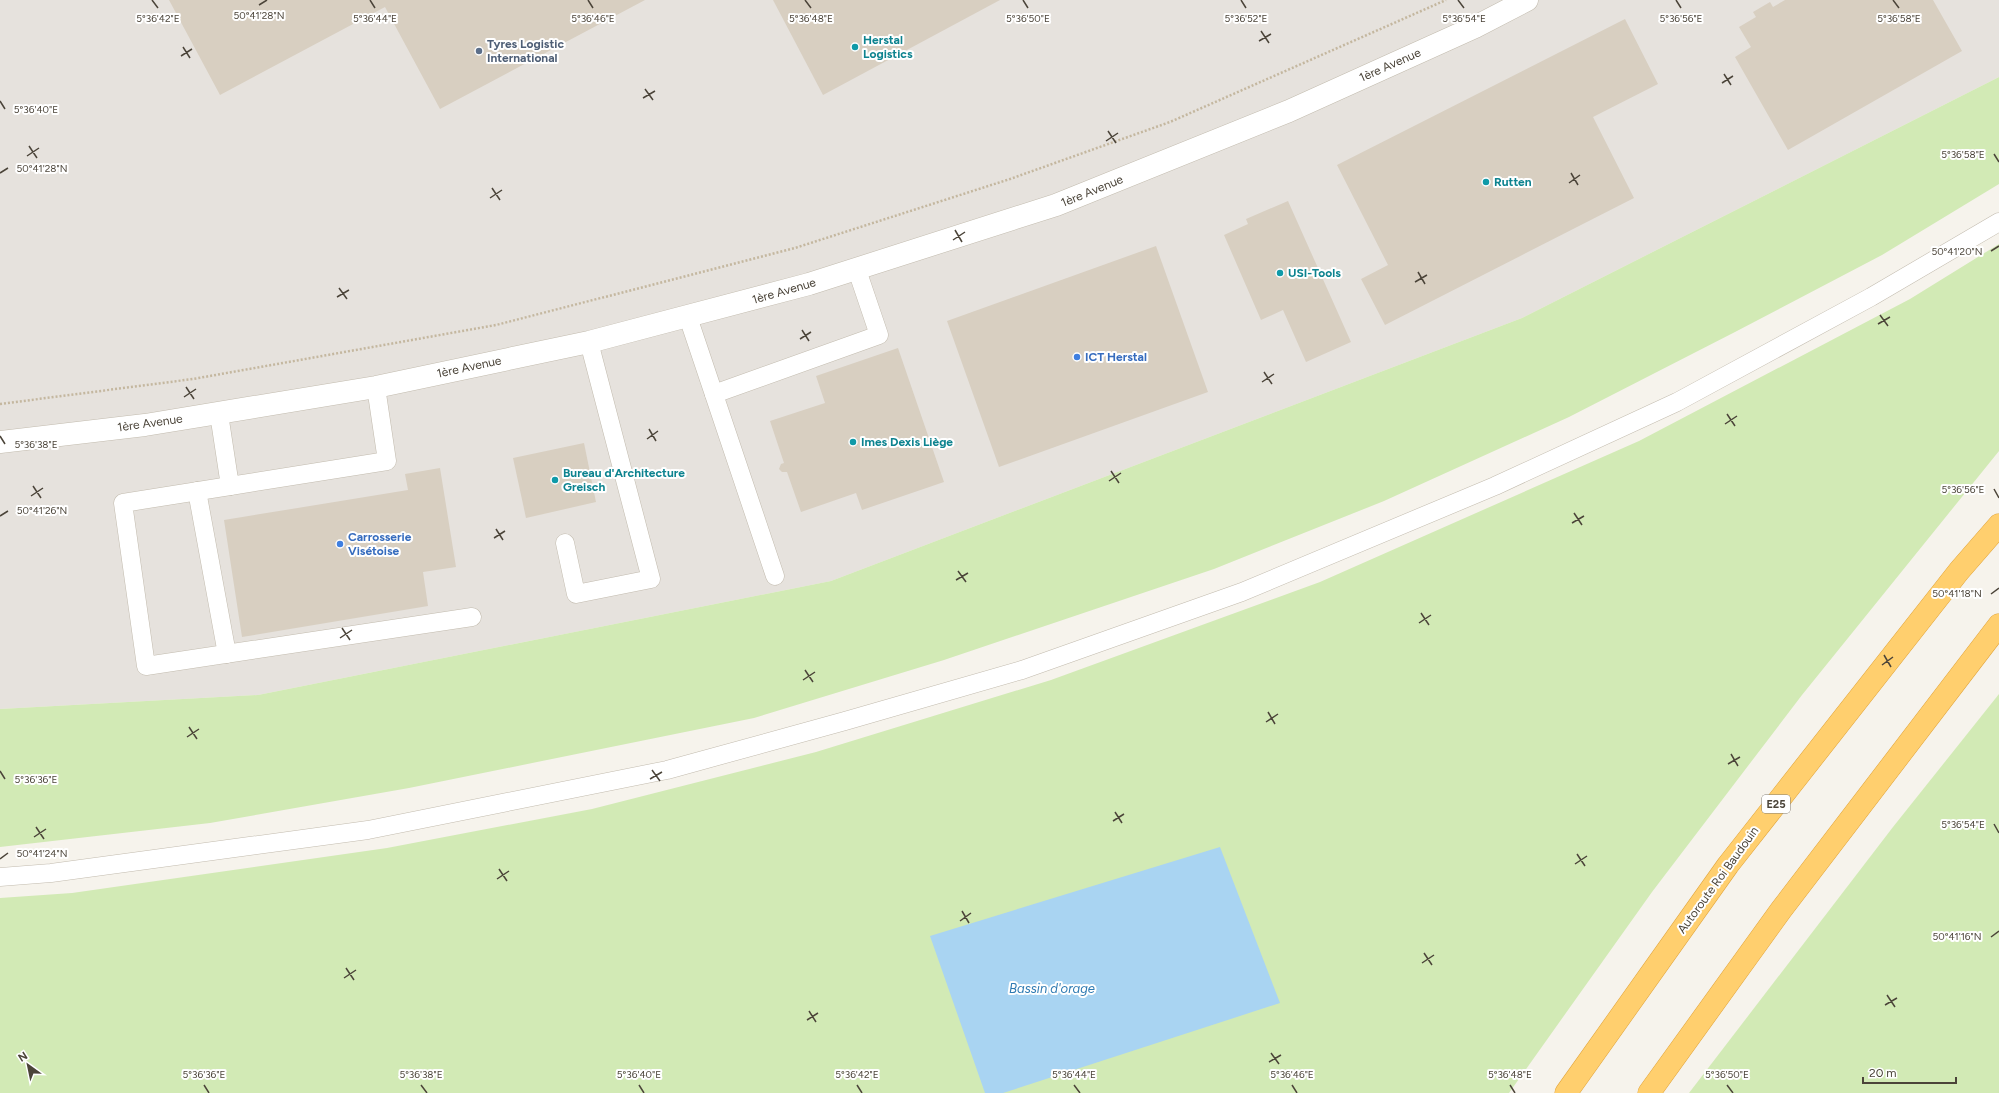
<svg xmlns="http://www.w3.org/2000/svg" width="1999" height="1093" viewBox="0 0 1999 1093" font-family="Figtree,sans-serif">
<rect width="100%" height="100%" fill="#f6f3ec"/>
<polygon fill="#e6e2dd" points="0,0 1999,0 1999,77 1522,318 831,581 258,695 0,709"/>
<g fill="#d2eab5">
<polygon points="1999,77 1999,184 1882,255 1735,332 1569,417 1384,501 1214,569 944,660 754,718 409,788 210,823 0,847 0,709 258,695 831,581 1522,318"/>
<polygon points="1999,244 1999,451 1802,695 1652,892 1509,1093 0,1093 0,898 72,893 387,848 592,809 816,752 1051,680 1320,582 1639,441 1910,299"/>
<polygon points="1999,694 1999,1093 1689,1093 1893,827"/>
</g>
<polygon fill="#a9d4f2" points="1220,847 1280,1003 1003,1093 985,1093 930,936"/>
<g fill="#d8cfc1">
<polygon points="169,0 645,0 440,109 385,7 220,95"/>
<polygon points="773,0 1000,0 823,95"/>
<polygon points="1785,0 1933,0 1962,51 1788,150 1735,57 1751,47 1739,27 1756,17 1753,12 1770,2 1773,7"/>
<polygon points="1625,19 1658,84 1593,117 1634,198 1385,325 1361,279 1388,265 1337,165"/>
<polygon points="1288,201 1351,342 1306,362 1283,310 1261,320 1224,235 1248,224 1246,219"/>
<polygon points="1156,246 1208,392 999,467 947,321"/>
<polygon points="898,348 944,482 862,510 856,493 801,512 787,472 782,472 779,469 781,464 784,463 770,421 825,403 816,376"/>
<polygon points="584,443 596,502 526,518 513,458"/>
<polygon points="440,468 456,567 423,572 428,606 242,637 224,520 408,490 405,474"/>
</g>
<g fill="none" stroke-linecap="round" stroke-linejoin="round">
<g stroke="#c2bbae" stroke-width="19">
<g id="service">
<polyline points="688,317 775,576"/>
<polyline points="714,394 879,335 857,270"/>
<polyline points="219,414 230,486 387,461 376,387"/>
<polyline points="230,486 123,503 146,666 472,617"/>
<polyline points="197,491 227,654"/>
<polyline points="565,543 576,594 651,579 589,342"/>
<polyline points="0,877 51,873 368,830 667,770 845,721 1022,670 1242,592 1495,486 1677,402 1871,297 1999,222"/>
</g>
</g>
<g stroke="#c2bbae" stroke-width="23">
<polyline id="tertiary" points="0,442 145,425 376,387 589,342 809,284 1056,205 1289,111 1475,27 1527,0"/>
</g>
<g stroke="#e0a43c" stroke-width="23">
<g id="motorway">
<polyline points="1566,1093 1728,865 1959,571 1999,525"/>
<polyline points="1649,1093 1781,910 1999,625"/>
</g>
</g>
<polyline stroke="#c4b79f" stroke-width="2.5" stroke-dasharray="2 2" stroke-linecap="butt" points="0,404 193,379 496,325 795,248 1010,179 1170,122 1446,0"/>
<use href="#service" stroke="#fff" stroke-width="18"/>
<use href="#tertiary" stroke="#fff" stroke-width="22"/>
<use href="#motorway" stroke="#ffcf6e" stroke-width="22"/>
</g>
<path fill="none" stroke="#4b4439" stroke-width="1.5" d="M152 0 158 8M370 0 375 8M588 0 593 8M805 0 811 8M1023 0 1028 8M1241 0 1246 8M1458 0 1464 8M1676 0 1681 8M1893 0 1899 8M259 5 267 0M1261 31 1269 43M1259 41 1271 34M183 47 190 58M181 56 192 49M1724 74 1731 85M1722 83 1733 76M645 89 653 100M643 98 655 91M0 101 5 109M1108 131 1116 143M1106 141 1118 133M29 146 37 158M1994 154 1999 162M27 156 39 148M0 173 8 168M1571 173 1578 185M1569 183 1580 175M492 188 500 200M490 198 502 190M955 230 962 242M953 240 965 232M1991 251 1999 246M1418 272 1425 284M1415 282 1427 275M339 288 347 299M337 297 349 290M1880 315 1888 326M1878 324 1890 317M802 330 809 341M800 339 811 332M1264 372 1272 384M1262 382 1274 374M186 387 194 399M184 397 196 389M1727 414 1735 426M1725 424 1737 416M649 429 656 441M0 436 5 444M647 439 658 431M1111 471 1119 483M1109 481 1121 473M33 486 41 498M1994 489 1999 498M31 496 43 488M1574 513 1582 525M0 516 8 511M1572 523 1584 516M496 529 503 540M494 538 505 531M958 571 966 582M956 580 968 573M1991 594 1999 588M1421 613 1429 625M1419 623 1431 615M342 628 350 640M340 638 352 630M1884 655 1891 667M1882 665 1893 657M805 670 813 682M803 680 815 672M1268 712 1275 724M1266 722 1278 714M189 727 197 739M187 737 199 729M1731 754 1738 766M1728 764 1740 757M652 770 660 781M0 771 5 779M650 779 662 772M1115 812 1122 823M1113 821 1124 814M1994 824 1999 833M36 827 44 839M34 837 46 829M1577 854 1585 866M0 859 8 853M1575 864 1587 856M499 869 507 881M497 879 509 871M962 911 969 923M960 921 971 913M1991 937 1999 931M1424 953 1432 965M1422 963 1434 955M346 968 354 980M344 978 356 970M1887 995 1895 1007M1885 1005 1897 998M809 1011 816 1022M807 1020 818 1013M1271 1053 1279 1064M1269 1062 1281 1055M204 1085 209 1093M421 1085 427 1093M639 1085 644 1093M857 1085 862 1093M1074 1085 1080 1093M1292 1085 1297 1093M1510 1085 1515 1093M1727 1085 1733 1093"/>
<g fill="#0f9aa8" stroke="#fff" stroke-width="1.5">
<circle cx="855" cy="47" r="4"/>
<circle cx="1486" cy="182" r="4"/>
<circle cx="1280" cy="273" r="4"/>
<circle cx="853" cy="442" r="4"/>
<circle cx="555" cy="480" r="4"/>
</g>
<circle fill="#5c6f8a" stroke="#fff" stroke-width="1.5" cx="479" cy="51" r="4"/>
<g fill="#3f7fe0" stroke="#fff" stroke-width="1.5">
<circle cx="1077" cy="357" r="4"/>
<circle cx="340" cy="544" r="4"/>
</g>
<g text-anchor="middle" stroke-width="4" stroke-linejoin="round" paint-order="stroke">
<rect fill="#fff" stroke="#817c74" stroke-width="1" x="1762" y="795" width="28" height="18" rx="3"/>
<g font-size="11" font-weight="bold" fill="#4b4439">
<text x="1776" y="808">E25</text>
</g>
<g font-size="12" font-weight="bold" fill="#0d838f" stroke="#fff" text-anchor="start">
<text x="863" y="44">Herstal<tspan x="863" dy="14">Logistics</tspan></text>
<text x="1494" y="186">Rutten</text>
<text x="1288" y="277">USI-Tools</text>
<text x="861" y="446">Imes Dexis Liège</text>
<text x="563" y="477">Bureau d'Architecture<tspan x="563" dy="14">Greisch</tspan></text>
</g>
<g font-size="12" font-weight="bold" fill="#4e5e75" stroke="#fff" text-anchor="start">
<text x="487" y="48">Tyres Logistic<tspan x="487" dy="14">International</tspan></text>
</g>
<g font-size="12" fill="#4b4439" stroke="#fff">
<text transform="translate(1390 65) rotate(-24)" y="4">1ère Avenue</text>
<text transform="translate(1092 191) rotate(-22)" y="4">1ère Avenue</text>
<text transform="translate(784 291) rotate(-16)" y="4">1ère Avenue</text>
<text transform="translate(469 367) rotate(-12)" y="4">1ère Avenue</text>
<text transform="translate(150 423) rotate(-8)" y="4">1ère Avenue</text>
<text transform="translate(1718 880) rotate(-54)" y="4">Autoroute Roi Baudouin</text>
</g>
<g font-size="12" font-weight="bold" fill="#366cbe" stroke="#fff" text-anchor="start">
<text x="1085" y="361">ICT Herstal</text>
<text x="348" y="541">Carrosserie<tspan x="348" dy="14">Visétoise</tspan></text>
</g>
<g font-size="13" font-style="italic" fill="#2e7ab2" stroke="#fff">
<text x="1052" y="993">Bassin d'orage</text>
</g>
</g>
<g font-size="10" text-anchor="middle" fill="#4b4439" stroke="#fff" stroke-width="4" stroke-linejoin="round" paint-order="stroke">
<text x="259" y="19">50°41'28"N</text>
<text x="1899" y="22">5°36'58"E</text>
<text x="158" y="22">5°36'42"E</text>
<text x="375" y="22">5°36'44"E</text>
<text x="593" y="22">5°36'46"E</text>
<text x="811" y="22">5°36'48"E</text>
<text x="1028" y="22">5°36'50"E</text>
<text x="1246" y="22">5°36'52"E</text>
<text x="1464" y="22">5°36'54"E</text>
<text x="1681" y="22">5°36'56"E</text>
<text x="36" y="113">5°36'40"E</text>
<text x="1963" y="158">5°36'58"E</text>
<text x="42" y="172">50°41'28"N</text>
<text x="1957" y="255">50°41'20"N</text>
<text x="36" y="448">5°36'38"E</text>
<text x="1963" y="493">5°36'56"E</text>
<text x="42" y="514">50°41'26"N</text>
<text x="1957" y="597">50°41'18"N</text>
<text x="36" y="783">5°36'36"E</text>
<text x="1963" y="828">5°36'54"E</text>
<text x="42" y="857">50°41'24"N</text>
<text x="1957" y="940">50°41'16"N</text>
<text x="204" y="1078">5°36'36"E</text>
<text x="421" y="1078">5°36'38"E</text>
<text x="639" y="1078">5°36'40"E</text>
<text x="857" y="1078">5°36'42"E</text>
<text x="1074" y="1078">5°36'44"E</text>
<text x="1292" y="1078">5°36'46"E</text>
<text x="1510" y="1078">5°36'48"E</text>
<text x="1727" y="1078">5°36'50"E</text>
</g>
<g transform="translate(28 1065) rotate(327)" stroke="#ffffff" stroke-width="3" paint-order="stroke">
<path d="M0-3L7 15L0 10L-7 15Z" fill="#4b4439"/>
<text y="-6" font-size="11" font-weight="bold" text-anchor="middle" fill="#4b4439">N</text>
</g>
<path d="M1863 1077v6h93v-6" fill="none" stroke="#4b4439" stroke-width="2"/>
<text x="1869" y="1077" font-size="12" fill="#4b4439" stroke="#ffffff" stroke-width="3" paint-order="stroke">20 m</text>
</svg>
